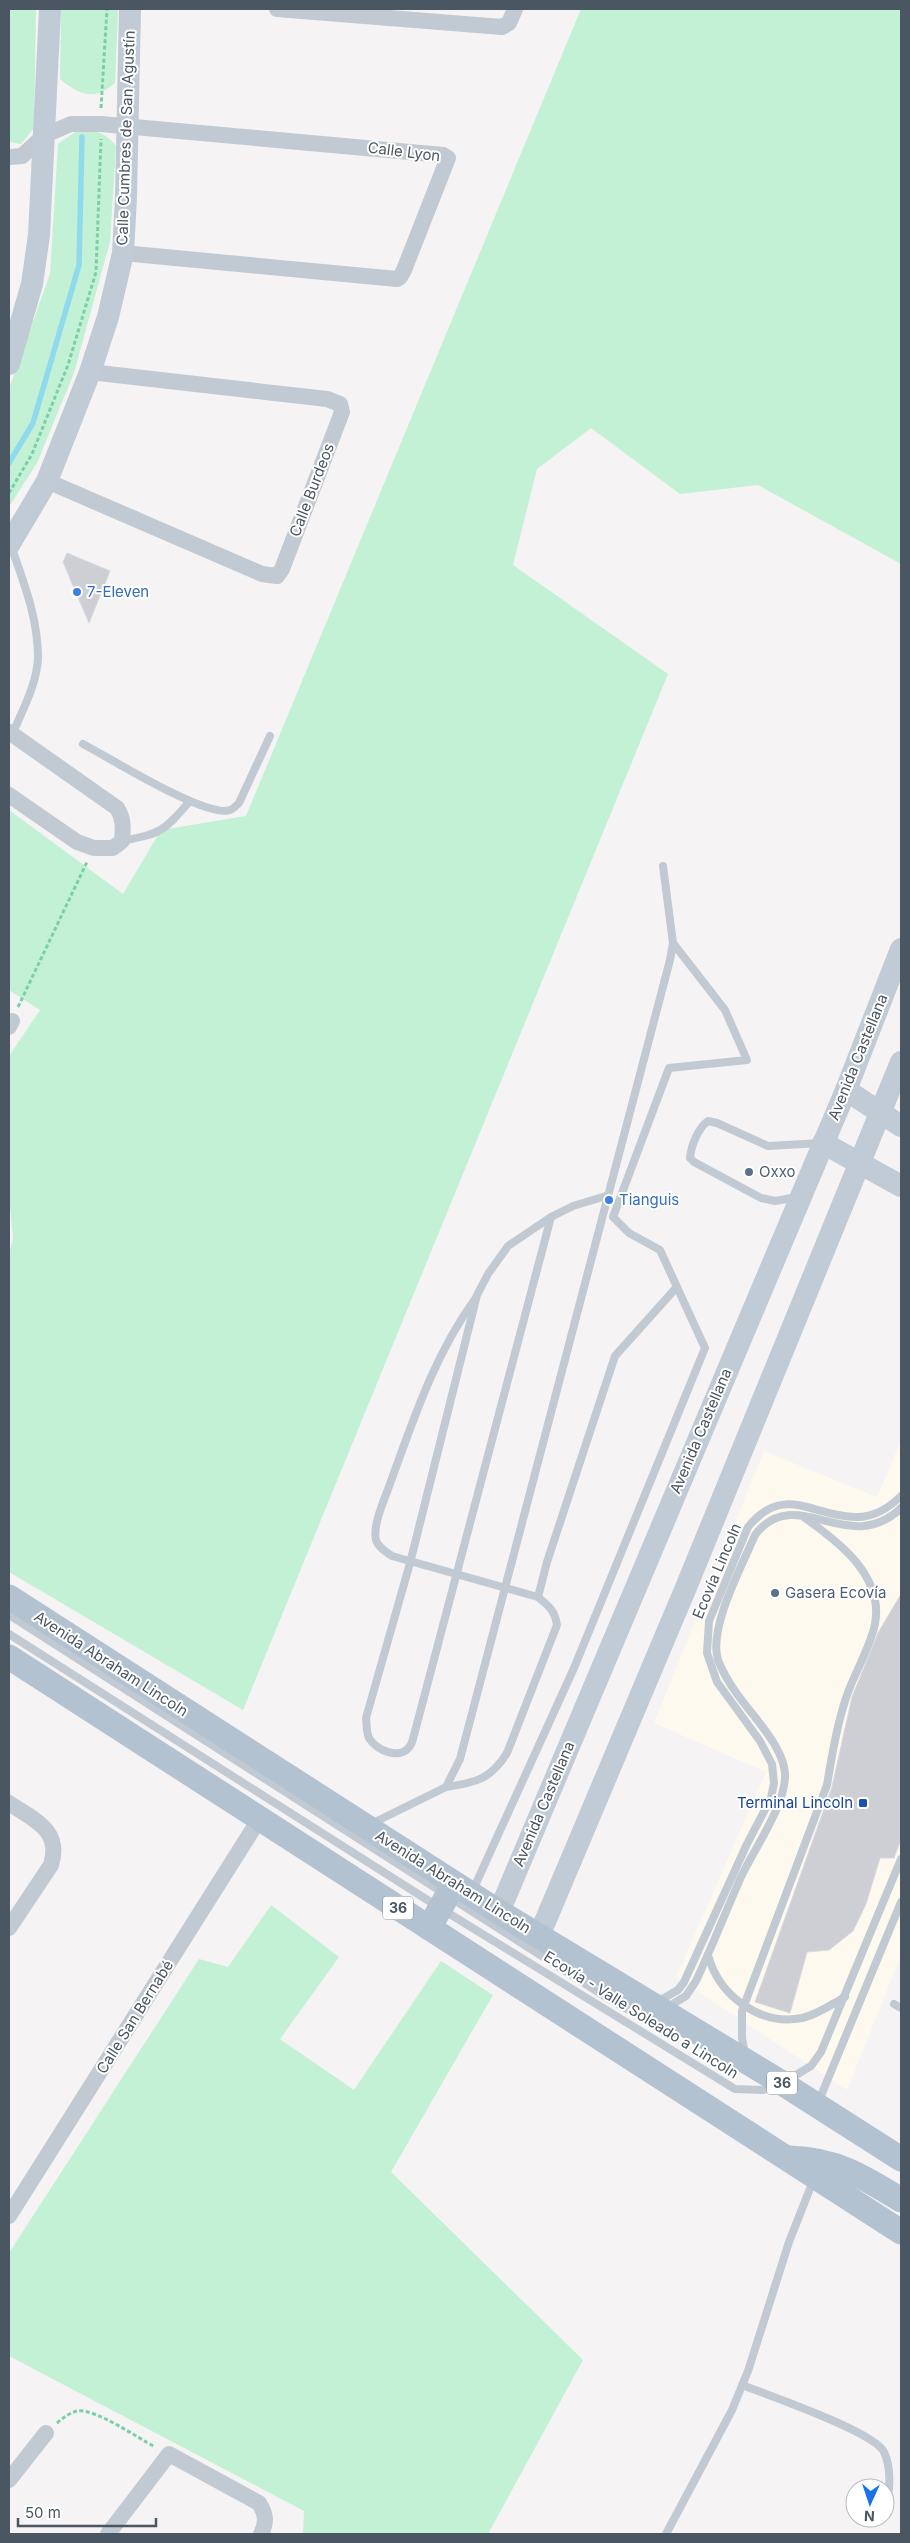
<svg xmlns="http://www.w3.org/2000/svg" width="910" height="2543" viewBox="0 0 910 2543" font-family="Inter,sans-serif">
<rect width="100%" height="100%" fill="#f5f3f3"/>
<polygon fill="#fdf9ef" points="901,1440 901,1955 847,2090 676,1977 766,1772 654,1723 764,1451 877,1497"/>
<g fill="#c3f1d5">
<polygon points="9,9 36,9 34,128 21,144 9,142"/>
<path d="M61 9H118L115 83C93 101 81 96 60 79Z"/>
<polygon points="581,9 901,9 901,564 758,485 680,494 591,428 537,469 513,565 668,674 243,1710 9,1572 9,1255 13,1238 9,1196 9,1056 40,1010 9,990 9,810 123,894 161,830 246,816"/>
<path d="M78 130C95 130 105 132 116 146L110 242 74 373 37 463 9 507V389L50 274 58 144Z"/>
<polygon points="271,1905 339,1957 280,2039 354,2090 441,1961 493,1995 391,2172 583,2360 488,2534 303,2534 304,2511 9,2356 9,2253 199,1959 228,1967"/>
</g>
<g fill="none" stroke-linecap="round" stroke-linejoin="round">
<polyline stroke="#90daee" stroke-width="5.5" points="9,463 33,423 79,265 82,137"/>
</g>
<g fill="#cdcfd5" stroke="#d7d9de">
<polygon points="67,553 110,571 89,623 63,562"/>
<polygon points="901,1594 901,1839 894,1858 880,1858 866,1904 853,1931 829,1950 807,1952 790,2013 755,2002 832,1787 852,1697 878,1633"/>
</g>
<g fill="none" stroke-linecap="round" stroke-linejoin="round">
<g stroke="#7ad0a6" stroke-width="3" stroke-dasharray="4 2.5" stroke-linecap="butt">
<polyline points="101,108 107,9"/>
<polyline points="9,493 32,454 68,365 96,272 101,139"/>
<polyline points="18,1007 87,862"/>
<path d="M57 2423C63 2418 69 2413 77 2411 95 2408 138 2438 155 2447"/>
</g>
<g stroke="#c1cad2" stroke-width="8">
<path d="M11 546C24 583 38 618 38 658 37 684 22 711 12 735"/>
<path d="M83 744C108 757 207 819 230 810 233 809 237 805 239 803L270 736"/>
<path d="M122 841C162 833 163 832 189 802"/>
<path d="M797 1197 775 1201 761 1198 694 1162 690 1158C691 1146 698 1128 708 1121L717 1123 768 1146 821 1143"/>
<path d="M551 1217 414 1735C413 1738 412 1744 410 1746 400 1761 376 1750 369 1738 366 1732 367 1724 366 1718L410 1563 477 1295 488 1274 508 1246 551 1217 573 1206 606 1196"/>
<polyline points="538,1597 547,1562 615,1356 676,1288"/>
<polyline points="9,1615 604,1996 634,2013 652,2012"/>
<polyline points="9,1634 440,1908 735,2089 763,2090 776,2085"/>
<path d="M446 1787C475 1783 491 1779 507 1753L557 1625C555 1611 549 1606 538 1597L392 1556C386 1552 378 1547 376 1540 372 1525 386 1496 391 1481 414 1418 435 1354 475 1299"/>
<path d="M371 1824 446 1787 460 1759C530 1493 598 1226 670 960L673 943 663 866"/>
<polyline points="473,1890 574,1668 705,1348 660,1250 629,1233 613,1217 669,1068 747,1060 725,1010 673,943"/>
<path d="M708 1955C719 1996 760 2026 802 2018 817 2015 832 2004 845 1997"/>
<path d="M657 2002 678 1990 684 1982 747 1844 771 1798 774 1783 772 1764 760 1741 717 1682 707 1653 709 1621 748 1527C785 1482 814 1518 857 1517 874 1517 890 1507 901 1496"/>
<polyline points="894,2004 901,2008"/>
<path d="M666 2008 686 1996 696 1981C712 1947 726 1911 741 1877 754 1849 787 1803 785 1773 783 1752 767 1733 755 1717 741 1700 726 1681 718 1660 708 1628 742 1566 755 1535 796 1481 848 1559 901 1508"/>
<path d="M745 2055 742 2038V2011L827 1785C832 1755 837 1724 847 1695 855 1672 870 1648 875 1624 884 1576 839 1542 805 1518"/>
<polyline points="786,2081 811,2066 821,2052 901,1859"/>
<polyline points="818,2103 901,1902"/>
<path d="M742 2385C768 2395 875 2432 884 2452 892 2469 890 2493 885 2510"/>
<polyline points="666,2534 732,2410 748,2371 789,2242 813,2181"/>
</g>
<g stroke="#c1cad2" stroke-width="16">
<polyline points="277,9 502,27 509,23 515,9"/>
<polyline points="9,157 22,156 45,135 71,124 101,124 443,155 448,158 404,270 400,277 397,279 123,253"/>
<polyline points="47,481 262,574 277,576 282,569 342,412 340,404 327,399 90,372"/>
<path d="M9 732 117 808C124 819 123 828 122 841L113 848H94L77 842 9 795"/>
<polyline points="9,1027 12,1021"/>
<path d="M9 1803C34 1820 62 1830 51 1865L9 1928"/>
<polyline points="9,2216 260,1818"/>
<polyline points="9,2480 46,2433"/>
<path d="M108 2534 169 2454 259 2503C266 2514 267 2522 261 2534"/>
</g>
<g stroke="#c1cbd6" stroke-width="22">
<polyline points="9,364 32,284 39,235 50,9"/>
<polyline points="9,545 47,481 90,372 108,317 123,253 126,197 130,9"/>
<polyline points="846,1090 901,1126"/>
<polyline points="823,1143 901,1186"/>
<polyline points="499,1912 846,1090 901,949"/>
<polyline points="539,1936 687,1585 901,1062"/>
</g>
<g stroke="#b3c2d1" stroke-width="25">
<polyline points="9,1597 499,1912 782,2083 901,2159"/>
<polyline points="9,1657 901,2232"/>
<polyline points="429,1928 454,1884"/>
<path d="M790 2158C835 2159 864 2177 901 2200"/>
</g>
</g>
<g fill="#3f7fe0" stroke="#fff" stroke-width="2">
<circle cx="77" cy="592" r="5"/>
<circle cx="609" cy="1200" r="5"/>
</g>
<g fill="#5c6f8a" stroke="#fff" stroke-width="2">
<circle cx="749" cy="1172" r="5"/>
<circle cx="775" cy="1593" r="5"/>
</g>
<rect fill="#1a4fb4" stroke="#fff" stroke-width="2" x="858" y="1798" width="10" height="10" rx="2.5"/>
<g text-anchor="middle" stroke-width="4" stroke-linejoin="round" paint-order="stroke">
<g fill="#fff" stroke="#808990" stroke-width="1">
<rect x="383" y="1896.5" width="30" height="23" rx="4"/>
<rect x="767" y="2071.5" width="30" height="23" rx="4"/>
</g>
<g font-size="14" font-weight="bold" fill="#4a5661">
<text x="398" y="1913">36</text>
<text x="782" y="2088">36</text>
</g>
<g font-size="15" fill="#4a5661" stroke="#fff">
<text transform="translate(126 138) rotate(-88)" y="5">Calle Cumbres de San Agustín</text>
<text transform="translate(404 152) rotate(7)" y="5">Calle Lyon</text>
<text transform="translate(312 490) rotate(-69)" y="5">Calle Burdeos</text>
<text transform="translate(858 1057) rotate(-68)" y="5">Avenida Castellana</text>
<text transform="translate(701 1431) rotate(-67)" y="5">Avenida Castellana</text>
<text transform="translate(717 1571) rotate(-67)" y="5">Ecovía Lincoln</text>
<text transform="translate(111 1664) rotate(33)" y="5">Avenida Abraham Lincoln</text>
<text transform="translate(544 1804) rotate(-67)" y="5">Avenida Castellana</text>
<text transform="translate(453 1882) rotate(32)" y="5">Avenida Abraham Lincoln</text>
<text transform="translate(641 2015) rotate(32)" y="5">Ecovía - Valle Soleado a Lincoln</text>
<text transform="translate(135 2017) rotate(-58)" y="5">Calle San Bernabé</text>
</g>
<g font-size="15" fill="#366cbe" stroke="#fff" text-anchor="start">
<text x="87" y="597">7-Eleven</text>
<text x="619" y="1205">Tianguis</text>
</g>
<g font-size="15" fill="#4e5e75" stroke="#fff" text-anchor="start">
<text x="759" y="1177">Oxxo</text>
<text x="785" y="1598">Gasera Ecovía</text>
</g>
<g font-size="15" fill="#164399" stroke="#fff" text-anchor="end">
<text x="853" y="1808">Terminal Lincoln</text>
</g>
</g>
<rect width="910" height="2543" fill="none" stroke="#4a5661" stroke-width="20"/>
<g transform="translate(870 2503) rotate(183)"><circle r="24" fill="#ffffff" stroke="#b7bbc0"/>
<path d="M0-4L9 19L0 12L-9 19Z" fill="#1a73e8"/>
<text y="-8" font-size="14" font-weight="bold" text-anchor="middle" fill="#4a5661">N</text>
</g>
<path d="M18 2518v8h138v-8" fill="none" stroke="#4a5661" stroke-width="2.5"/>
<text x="25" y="2518" font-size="15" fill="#4a5661" stroke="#ffffff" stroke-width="4" paint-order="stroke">50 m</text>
</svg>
